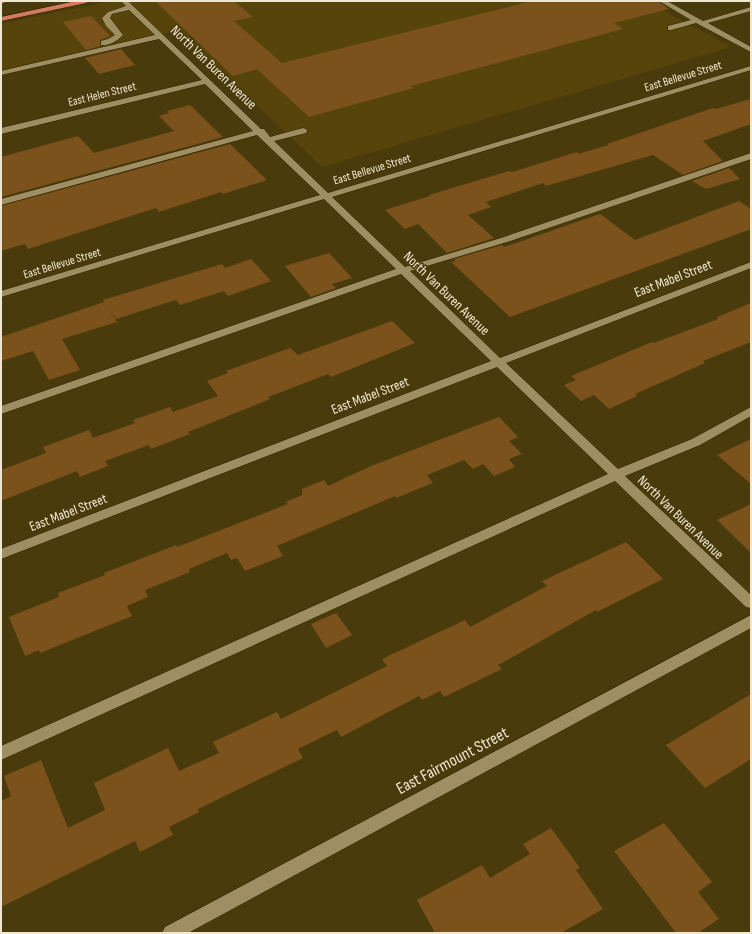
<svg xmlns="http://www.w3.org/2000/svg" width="752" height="934" viewBox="0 0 752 934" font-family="'Sofia Sans Condensed',sans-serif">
<rect width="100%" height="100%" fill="#4a3b0d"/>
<polygon fill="#56440b" points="111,1 646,1 731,47 322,167 178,30 1,71 1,24"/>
<g fill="#7b521b">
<polygon points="155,1 234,1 253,17 234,21 282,63 532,1 658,1 669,9 614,23 623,29 411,86 414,88 309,117 257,69 233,76"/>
<polygon points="91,16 110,36 100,40 100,46 86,50 63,22"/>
<polygon points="121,49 135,65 99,74 85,58"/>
<polygon points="751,99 751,124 703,141 723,161 683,175 653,155 546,186 543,183 486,202 491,207 468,215 494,238 447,253 418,224 405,229 385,210 430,196 429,195 509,171 512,172 577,152 578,154 609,145 607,144 713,108 716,109"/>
<polygon points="190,105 223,137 1,197 1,157 78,136 94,153 174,131 159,116 169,113 167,111"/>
<polygon points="230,144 267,180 223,194 221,192 159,212 156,208 28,249 25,244 1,251 1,206"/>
<polygon points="729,168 740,179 706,189 692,181"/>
<polygon points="739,201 751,209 751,229 510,317 451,262 456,261 454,259 502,245 504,247 600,214 635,240"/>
<polygon points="329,253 352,278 332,284 336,288 311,297 285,266"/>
<polygon points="251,259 271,281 228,296 224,291 180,305 176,300 116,319 109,309 117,322 62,339 80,370 49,380 33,351 1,361 1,337 104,302 103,300 222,264 225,268"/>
<polygon points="751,303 751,342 703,361 705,363 635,394 637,396 609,409 594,395 581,401 564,385 576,380 571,376 652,342 654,343 718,319 717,317"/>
<polygon points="392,321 415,343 331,377 328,374 268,397 270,399 188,432 190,434 151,449 149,445 105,461 108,466 80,477 77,471 1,501 1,470 46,453 43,447 89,430 93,438 135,423 133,420 170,407 173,412 218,396 207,381 228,373 226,371 290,348 298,355"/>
<polygon points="499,417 518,437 509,441 522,454 509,459 515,467 494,476 483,464 473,469 464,460 427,475 433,483 396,498 395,496 277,546 283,556 245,571 237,558 231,560 227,553 189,569 190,572 145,590 148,597 127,606 132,616 40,653 39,650 25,656 9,617 59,597 58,593 105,575 104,573 176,545 177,547 288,504 286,502 302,495 302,489 324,480 328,486 371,466"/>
<polygon points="751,439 751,484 717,455"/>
<polygon points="751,504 751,553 717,520"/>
<polygon points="626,542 663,579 597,612 596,610 498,665 502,669 444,697 440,691 422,700 419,696 341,737 337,730 298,749 303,758 198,809 199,812 169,827 173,835 140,852 135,841 1,907 1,801 11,796 4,776 41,760 68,828 105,810 94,783 168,748 179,771 219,753 213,742 277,712 281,719 387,666 382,659 465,620 470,627 547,586 542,581"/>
<polygon points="336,613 352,635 326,648 311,624"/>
<polygon points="751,694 751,759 705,788 666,745"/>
<polygon points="664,823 712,882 698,892 719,919 698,933 676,933 614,851"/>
<polygon points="551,828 580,868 576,870 603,909 561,933 435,933 417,900 482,865 490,878 530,854 523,844"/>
</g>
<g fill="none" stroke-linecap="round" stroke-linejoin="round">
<g stroke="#2e2301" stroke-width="1">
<g id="minor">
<path d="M121 1H128L133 6 261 129H264L270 137 303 128 306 129 307 131 306 133 274 141 328 193 751 66V70L332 197 405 267 501 238 751 153V159L507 242 410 271 500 358 751 262V268L506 363 618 469 692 439 751 407V416L700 445 625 476 751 595V608L746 607 615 481 1 760V746L608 474 497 367 1 559V549L491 361 401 274 1 414V406L396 269 324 199 1 297V291L320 195 257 135 1 205V199L253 131 205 84 1 134V128L202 80 159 39 1 75V71L155 35 129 10 112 14 110 18 123 35C117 41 110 46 101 45V41L108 39 115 35 106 26 102 18 108 12 126 6Z"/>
<polygon points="659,1 667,1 703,21 751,7 751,11 708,23 751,47 751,52 696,23 671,30 668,30 668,26 691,20"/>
<polygon points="751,615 751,628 188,933 162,933 165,927"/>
</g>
</g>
<g stroke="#2e2301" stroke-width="1">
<g id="major">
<polygon points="1,1 8,1 1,4"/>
<polygon points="76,1 89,1 86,3 1,21 1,17"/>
</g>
</g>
<use href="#minor" fill="#9e8e61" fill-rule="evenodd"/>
<use href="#major" fill="#d27b5d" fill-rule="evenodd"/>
</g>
<g text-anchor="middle" stroke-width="3" stroke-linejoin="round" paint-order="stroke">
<g font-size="12" fill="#efe7cf" stroke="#4a3b0d">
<text transform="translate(683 76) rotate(-17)" y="4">East Bellevue Street</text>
<text transform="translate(102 94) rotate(-14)" y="4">East Helen Street</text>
<text transform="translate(372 169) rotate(-17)" y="4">East Bellevue Street</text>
<text transform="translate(62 263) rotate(-17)" y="4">East Bellevue Street</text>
</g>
<g font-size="14" fill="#efe7cf" stroke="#4a3b0d">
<text transform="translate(214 67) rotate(44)" y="5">North Van Buren Avenue</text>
<text transform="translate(673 278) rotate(-21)" y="5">East Mabel Street</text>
<text transform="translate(447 293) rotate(44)" y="5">North Van Buren Avenue</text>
<text transform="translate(370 395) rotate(-21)" y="5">East Mabel Street</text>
<text transform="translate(68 512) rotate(-21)" y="5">East Mabel Street</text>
<text transform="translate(681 517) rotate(44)" y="5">North Van Buren Avenue</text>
</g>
<g font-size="17" fill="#efe7cf" stroke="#4a3b0d">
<text transform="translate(452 760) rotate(-28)" y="6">East Fairmount Street</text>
</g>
</g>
<rect width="752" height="934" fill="none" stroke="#efe7cf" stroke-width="4"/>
</svg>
